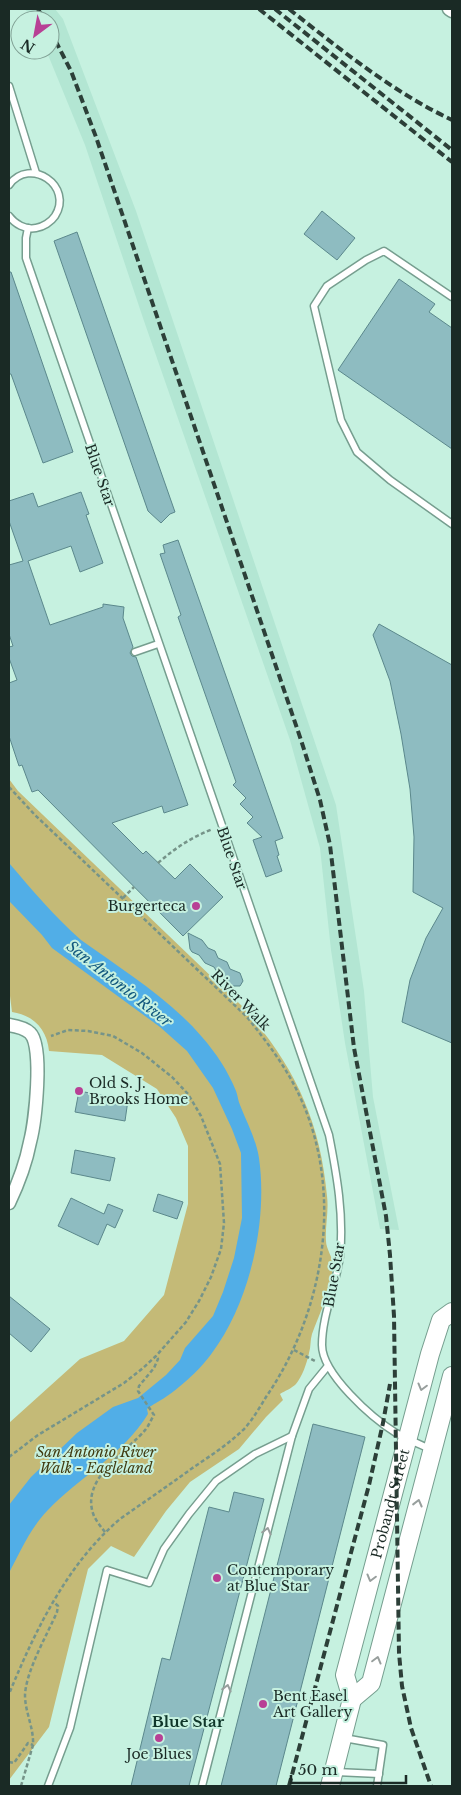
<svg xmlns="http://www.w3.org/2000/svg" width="461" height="1795" viewBox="0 0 461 1795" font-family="'Libre Baskerville',serif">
<rect width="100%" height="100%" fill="#c6f1e0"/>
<polygon fill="#b3e6d3" points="25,9 55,9 63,19 136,211 336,805 364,991 373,1097 399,1230 380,1229 345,1043 331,950 320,848 290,740 144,321 85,145 46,50 50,50 50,20 33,20"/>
<path fill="#c4ba77" d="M9 779 18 791 242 1006C293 1064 320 1118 327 1196 329 1211 325 1226 326 1241 326 1249 333 1257 333 1266 333 1287 319 1314 312 1334 310 1340 311 1347 309 1353 307 1363 302 1377 296 1384 292 1388 285 1391 280 1394L283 1400 266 1417 239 1449 190 1482 166 1511 134 1557 111 1546 88 1569 49 1727 9 1780V1423L80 1359 124 1341 164 1295 188 1204V1146L176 1118 157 1089 102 1055 49 1051C47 1029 33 1015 12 1012L9 988Z"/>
<path fill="#51aee7" d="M9 863C32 890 55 917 81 940 120 968 171 1000 202 1037 216 1053 228 1071 236 1091 238 1096 238 1101 240 1105 247 1123 256 1139 259 1158 268 1221 250 1302 212 1353 200 1370 176 1392 156 1403 153 1405 150 1406 147 1409L148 1414C123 1455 79 1477 47 1511 30 1529 20 1552 9 1573V1505L31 1477 77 1433 113 1407 138 1398 166 1375 180 1360 185 1348 213 1316 223 1292 234 1258 242 1218 241 1153 232 1129 213 1088 187 1051 160 1027 52 948 42 935 13 905 9 901Z"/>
<g fill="#8ebcc1" stroke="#5b888c">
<polygon points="322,211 355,238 337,260 304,234"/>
<polygon points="77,232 175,512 170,514 161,523 148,511 54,241"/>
<polygon points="9,272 11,272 73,452 43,463 11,374 9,374"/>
<polygon points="399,279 435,304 429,312 452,328 452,449 338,370"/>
<polygon points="81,492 89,514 86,515 103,563 80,572 71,546 28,561 50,625 103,607 103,604 124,607 123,618 133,647 130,653 132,656 136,657 188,805 164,813 162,806 112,823 143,854 146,851 175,879 190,864 223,897 183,936 38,790 32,792 22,765 19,766 9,736 9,683 17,680 9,658 9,647 13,646 9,634 9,565 23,561 9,521 9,501 33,493 38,507"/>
<polygon points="178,540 283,838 275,841 279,855 277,856 282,871 266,877 253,840 262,837 247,823 253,817 240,804 246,798 233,785 236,782 178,617 181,615 160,554 165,553 163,545"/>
<polygon points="379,624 452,665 452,1043 402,1022 410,980 426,938 443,908 413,892 414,837 410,789 401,734 390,681 373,635"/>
<polygon points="188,933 202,940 208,948 215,951 218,958 227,962 230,969 240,973 243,981 240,986 230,986 227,979 218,974 214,967 205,963 199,955 192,952 190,949"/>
<polygon points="79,1091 128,1100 125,1121 75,1112"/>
<polygon points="75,1150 115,1158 110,1181 71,1173"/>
<polygon points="158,1194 183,1202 177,1219 153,1211"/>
<polygon points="71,1198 104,1214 108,1204 123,1210 115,1228 107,1224 98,1245 58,1226"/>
<polygon points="9,1296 50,1329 31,1352 9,1333"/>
<polygon points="313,1424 365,1437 276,1786 221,1786"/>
<polygon points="234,1492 264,1499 189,1786 131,1786 162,1658 170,1660 209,1507 229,1512"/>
</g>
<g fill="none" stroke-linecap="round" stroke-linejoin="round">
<g stroke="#769e8f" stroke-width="9">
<g id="lane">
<polyline points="9,86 36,173"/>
<path d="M9 185C30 156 74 186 55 216 51 222 43 227 36 228 25 230 15 224 9 216"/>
<path d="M28 228 26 238V258L329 1135C337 1176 344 1215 340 1256 336 1286 322 1315 322 1345 322 1374 372 1418 396 1433 407 1439 419 1444 430 1449"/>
<polyline points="452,297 384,251 366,260 327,286 314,306 341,420 357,452 390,480 452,524"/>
<polyline points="135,652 158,644"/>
<polyline points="344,1738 383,1745 377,1786"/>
<polyline points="336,1772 379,1774"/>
<polyline points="48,1786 70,1728 107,1570 149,1583 164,1549 189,1514 216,1481 255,1454 292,1436"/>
<polyline points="202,1786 292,1436 309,1389 327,1367"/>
</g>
</g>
<g stroke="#769e8f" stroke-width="15">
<g id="street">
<polyline points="449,9 452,11"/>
<path d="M9 1025C15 1026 25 1028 30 1033 44 1046 35 1123 30 1142 26 1163 18 1184 9 1203"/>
</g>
</g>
<g stroke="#769e8f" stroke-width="20">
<g id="secondary">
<polyline points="352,1699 371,1683 452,1376"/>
<path id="s1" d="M330 1786 352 1699 345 1675 430 1354 441 1320 452 1312"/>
</g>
</g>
<g stroke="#769489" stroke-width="2.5" stroke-dasharray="4 2.5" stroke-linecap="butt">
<path d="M9 787 35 815 247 1017C270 1046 290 1072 304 1106 343 1200 323 1314 266 1397 260 1407 253 1419 245 1428 229 1444 210 1456 191 1469 168 1486 144 1502 120 1519 67 1564 35 1631 9 1694"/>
<path d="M158 863C175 848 192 837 213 829"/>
<polyline points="123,898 134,887"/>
<polyline points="294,1350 315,1361"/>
<polyline points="9,1457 38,1435 124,1383 143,1368 156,1356 186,1322 199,1301 211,1277 221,1249 224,1223 220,1164 201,1116 188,1094 172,1077 142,1053 113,1036 88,1031 68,1030 51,1036"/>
<path d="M105 1532C101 1527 97 1522 94 1516 79 1479 127 1452 146 1429 149 1425 151 1420 154 1415L138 1391 139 1386 154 1368 158 1359 156 1356"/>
<polyline points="9,1762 14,1763 28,1743 33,1745"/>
<path d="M21 1786 33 1745C34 1728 25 1712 25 1695 26 1671 47 1635 57 1612L58 1606 54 1602"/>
</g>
<use href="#lane" stroke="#fff" stroke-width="6"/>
<use href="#street" stroke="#fff" stroke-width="12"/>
<use href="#secondary" stroke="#fff" stroke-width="18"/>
<g stroke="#2c3f38" stroke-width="4" stroke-dasharray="8 4" stroke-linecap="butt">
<polyline points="38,9 44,20"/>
<polyline points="259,9 452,162"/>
<polyline points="275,9 452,150"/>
<path d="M289 9C341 50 393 92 452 120"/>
<polyline points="50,30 71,71 96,137 301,740 320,800 330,845 354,1048 386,1216 390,1255 394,1316 399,1653 402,1686 411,1728 431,1786"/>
<polyline points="289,1786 369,1485 383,1423 390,1384"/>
</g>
</g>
<defs><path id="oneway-chevron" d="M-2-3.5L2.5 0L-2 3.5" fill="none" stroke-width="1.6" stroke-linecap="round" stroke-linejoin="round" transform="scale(1.25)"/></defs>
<g stroke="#989f9d">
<use href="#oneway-chevron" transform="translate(422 1387) rotate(105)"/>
<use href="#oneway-chevron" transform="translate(418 1503) rotate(-76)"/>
<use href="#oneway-chevron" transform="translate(267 1531) rotate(-76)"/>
<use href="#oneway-chevron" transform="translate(371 1578) rotate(105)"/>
<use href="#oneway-chevron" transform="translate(377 1660) rotate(-75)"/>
<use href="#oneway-chevron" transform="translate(227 1688) rotate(-76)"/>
</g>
<g fill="#b84095" stroke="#c6f1e0" stroke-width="2">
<circle cx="196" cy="906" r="5"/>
<circle cx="79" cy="1091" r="5"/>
<circle cx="217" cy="1578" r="5"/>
<circle cx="263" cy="1704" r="5"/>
<circle cx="159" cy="1738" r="5"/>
</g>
<g text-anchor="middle" stroke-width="4" stroke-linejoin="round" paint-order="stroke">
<g font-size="14" fill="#1a2a25" stroke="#c6f1e0">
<text transform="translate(100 475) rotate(71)" y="5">Blue Star</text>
<text transform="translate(232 858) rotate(71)" y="5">Blue Star</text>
<text transform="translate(241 1000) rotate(46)" y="5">River Walk</text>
<text transform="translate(334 1275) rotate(-80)" y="5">Blue Star</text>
<text dy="5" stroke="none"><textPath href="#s1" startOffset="292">Probandt Street</textPath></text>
</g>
<g font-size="14" fill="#1a2a25" stroke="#c6f1e0" text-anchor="start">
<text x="186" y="911" text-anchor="end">Burgerteca</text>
<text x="89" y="1088">Old S. J.<tspan x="89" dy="16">Brooks Home</tspan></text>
<text x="227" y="1575">Contemporary<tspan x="227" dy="16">at Blue Star</tspan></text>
<text x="273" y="1701">Bent Easel<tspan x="273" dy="16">Art Gallery</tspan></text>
<text x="159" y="1759" text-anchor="middle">Joe Blues</text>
</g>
<g font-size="14" font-style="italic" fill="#413b11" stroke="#c6f1e0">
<text x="96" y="1457">San Antonio River<tspan x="96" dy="16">Walk - Eagleland</tspan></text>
</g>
<g font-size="15" font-style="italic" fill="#12587e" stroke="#c6f1e0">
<text transform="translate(119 984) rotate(38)" y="5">San Antonio River</text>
</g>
<g font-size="15" font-weight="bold" fill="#0f362a" stroke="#c6f1e0">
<text x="188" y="1727">Blue Star</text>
</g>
</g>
<rect width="461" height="1795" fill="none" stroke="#1a2a25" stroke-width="20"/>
<g transform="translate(35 35) rotate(212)"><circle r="24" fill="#c6f1e0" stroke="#81a195"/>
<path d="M0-4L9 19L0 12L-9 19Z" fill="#b84095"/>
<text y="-8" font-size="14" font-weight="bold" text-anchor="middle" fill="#1a2a25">N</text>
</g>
<path d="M291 1775v8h115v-8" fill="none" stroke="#1a2a25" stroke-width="2.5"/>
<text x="298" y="1775" font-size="15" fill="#1a2a25" stroke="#c6f1e0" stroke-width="4" paint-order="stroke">50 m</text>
</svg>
